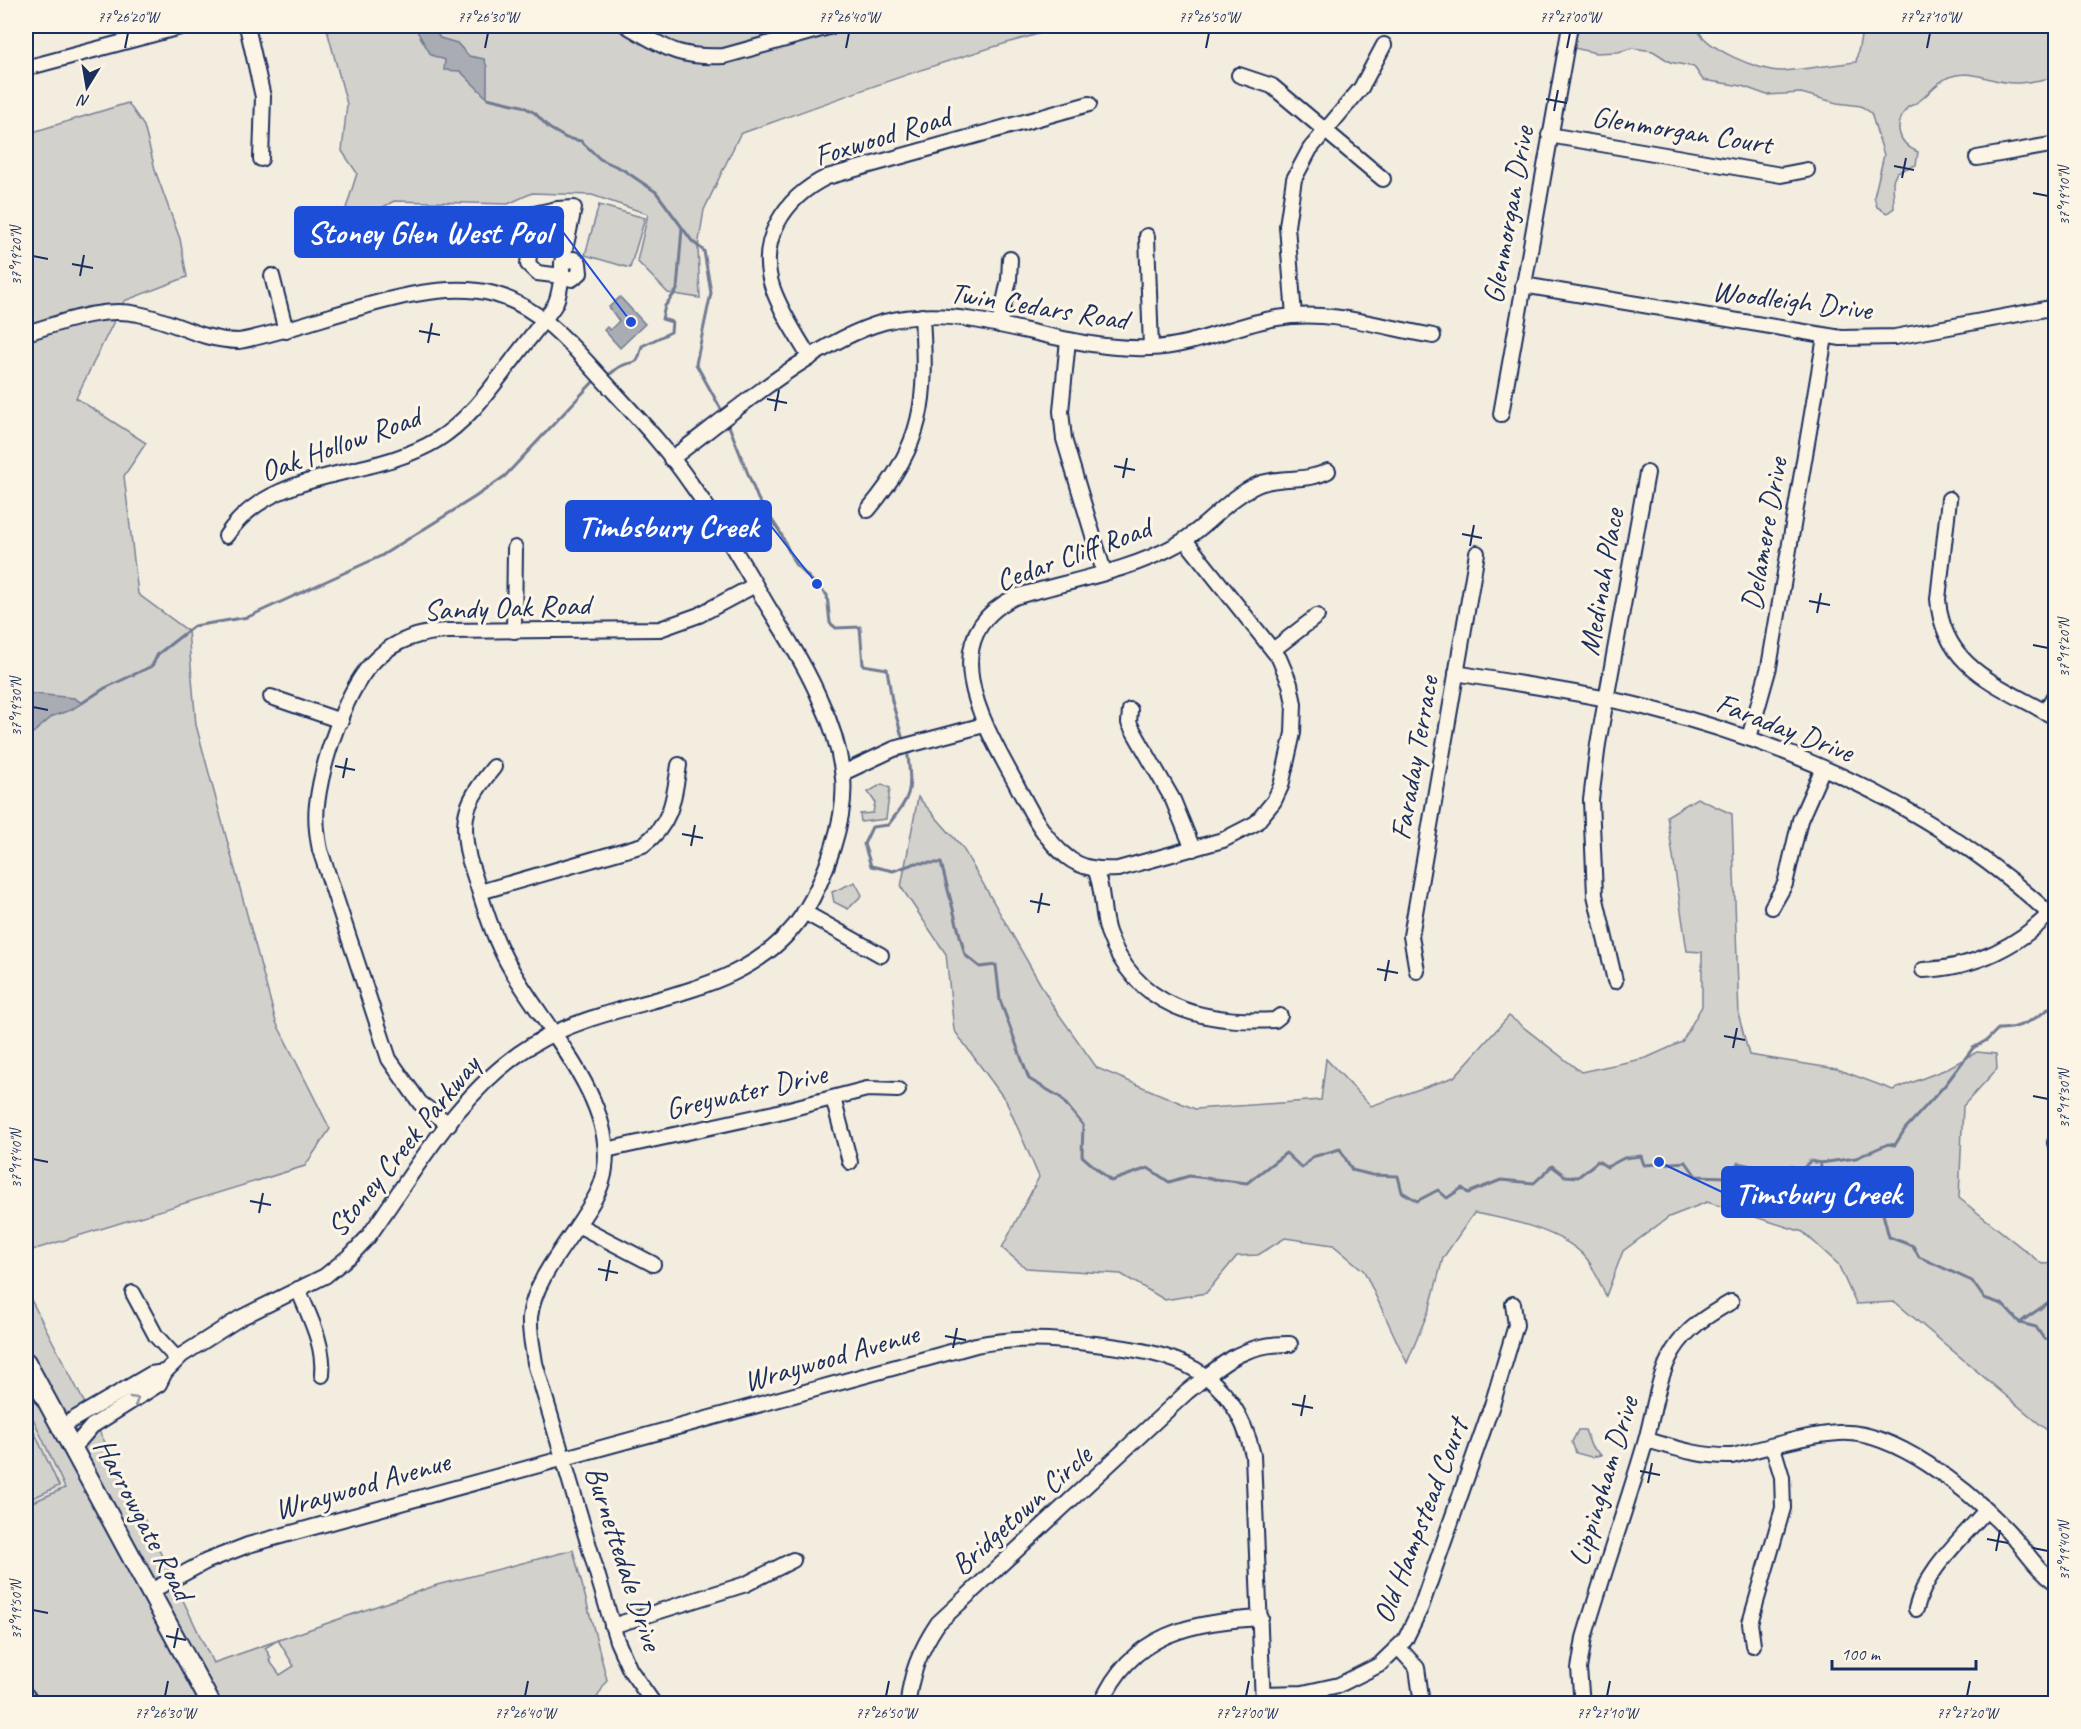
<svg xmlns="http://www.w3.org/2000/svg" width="2081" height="1729" viewBox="0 0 2081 1729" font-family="Caveat,sans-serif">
<rect width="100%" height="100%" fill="#f3ede0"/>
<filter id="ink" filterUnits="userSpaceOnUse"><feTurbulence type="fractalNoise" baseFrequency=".0167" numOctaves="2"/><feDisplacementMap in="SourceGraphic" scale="12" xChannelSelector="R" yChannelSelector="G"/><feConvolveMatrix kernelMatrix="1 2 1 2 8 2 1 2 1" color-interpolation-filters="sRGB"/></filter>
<g filter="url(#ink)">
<polygon fill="#e3dfd6" points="32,1415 65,1489 26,1505 26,1419"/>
<g fill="#d3d1cc" stroke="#778095" stroke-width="1.5" fill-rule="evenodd">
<path d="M326 26H1068C956 55 848 95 740 134L704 210 698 247 700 298 668 293 637 261 648 214 592 195 532 193 508 204 394 201 339 231 357 173 342 151 347 104Z"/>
<path d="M1578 26H1696C1703 48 1760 72 1783 71 1807 69 1832 65 1856 62L1863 26H1913L1915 28 1919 26H1954V28L1965 29 1968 26H2055V78C2041 79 2028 83 2014 83 1992 83 1970 68 1949 77 1932 84 1927 100 1908 107 1893 125 1897 143 1918 152L1916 165 1897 172 1893 181 1894 208 1887 213 1877 207 1874 197 1884 155 1871 113 1861 106 1837 103 1801 93 1767 95 1742 86 1703 80 1694 67 1670 62 1653 51 1632 48 1618 52 1596 53 1574 48Z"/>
<polygon points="128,103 144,126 156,173 180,239 187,277 124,301 76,398 146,443 124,476 138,594 188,631 196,725 276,1022 330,1129 305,1166 26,1252 26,134"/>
<polygon points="599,205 645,218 630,268 585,255"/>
<polygon points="882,784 890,788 886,819 861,822 860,814 873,813 875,802 868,792"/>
<path d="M918 797 962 847 1053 1006 1097 1068 1195 1109 1321 1100 1326 1059 1371 1106 1454 1077 1509 1016 1581 1072 1646 1058 1682 1042 1702 1006V952L1687 951 1667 816 1697 798 1732 814 1739 1017 1749 1055 1837 1069 1893 1090 1944 1070 1977 1052 1996 1054 1997 1069 1963 1106 1959 1198 2042 1264 2055 1263V1437L1895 1302 1856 1304 1838 1264 1803 1232 1707 1202 1669 1217 1623 1251 1606 1296C1600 1285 1595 1269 1587 1259 1564 1231 1509 1219 1474 1213L1443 1258 1430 1307 1407 1363 1364 1271 1333 1245 1285 1238 1258 1255 1237 1256 1206 1293 1165 1300 1121 1274 1026 1268 1002 1248 1039 1177 1006 1101 954 1030 946 954 901 887Z"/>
<polygon points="855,882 862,895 848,909 834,902 832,892"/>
<path d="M26 1290 138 1506 213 1663 437 1585 573 1550 607 1680 594 1703H33L26 1695V1505L65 1488 32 1416 26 1419ZM278 1640 294 1666 280 1675 269 1660 271 1658 265 1648Z"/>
<polygon points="32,1427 59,1486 26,1501 26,1430"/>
<polygon points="1578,1430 1585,1430 1591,1446 1601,1455 1591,1457 1576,1453 1572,1442"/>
</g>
<g fill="#a9acb3" stroke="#707a91" stroke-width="1.5">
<polygon points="414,26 432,26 440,38 457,43 469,56 484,59 487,67 487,98 460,71 444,70 445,60 431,55"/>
<polygon points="620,297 645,324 620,348 604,330 607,327 610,330 619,321 609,307"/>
<polygon points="26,693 74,698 82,703 71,710 53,716 26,739"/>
</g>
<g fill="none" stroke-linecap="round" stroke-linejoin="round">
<g stroke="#707a91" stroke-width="3">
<polyline points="487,98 522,106 535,113 549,128 566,138 581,141 600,159 622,169 656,192 692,241 704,251 711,293 696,364 722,411"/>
<path d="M608 375C613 373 616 368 621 366 638 359 636 368 642 346L671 332 672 322 662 319 665 306 677 290 682 228"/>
<polyline points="729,426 758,499 780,532 795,564 827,595 830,623 836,628 860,627 863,665 887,669 892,701 903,740"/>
<polyline points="82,703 105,688 152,666 158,654 194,626 248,617 381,556 475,497 505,476 593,382"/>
<path d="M908 756C912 793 911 796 888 825L872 827 864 844 871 866 893 871 916 863H941L965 955 980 967 996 965 1000 1000 1029 1079 1060 1097 1083 1125 1082 1156 1111 1181 1148 1168 1169 1182 1189 1176 1247 1183 1286 1153 1302 1168 1312 1157 1340 1149 1352 1170 1372 1175 1398 1176 1402 1192 1417 1201 1438 1190 1447 1198 1462 1188 1468 1193 1501 1180 1534 1183 1552 1166 1565 1176 1578 1177 1598 1161 1607 1167 1624 1158 1641 1156 1644 1165 1686 1162 1696 1176 1728 1177 1738 1163 1774 1171 1791 1166 1801 1171 1810 1161 1820 1163 1824 1179 1852 1185 1862 1202 1882 1210 1889 1237 1913 1246 1919 1257 1972 1281 1984 1298 2002 1304 2020 1323 2036 1327 2044 1339 2056 1341"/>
<path d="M1820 1163 1856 1158 1888 1144 1895 1145 1905 1129 1946 1084 1973 1048 1987 1040 1998 1029C2020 1030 2039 1017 2056 1003"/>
<path d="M2020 1323C2032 1312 2043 1309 2056 1295"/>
</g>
<g stroke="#1b2f5e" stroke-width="18">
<g id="minor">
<polyline points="247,26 263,97 261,159"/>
<path d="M627 26C666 48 677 58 724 56L832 26"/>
<polyline points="26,68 184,26"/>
<polyline points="1239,75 1272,86 1383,179"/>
<polyline points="1549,135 1781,175 1807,170"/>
<polyline points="1977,158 2056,144"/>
<polyline points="1147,236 1151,348"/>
<polyline points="272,276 286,331"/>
<polyline points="1523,285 1841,338 1895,337 2056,307"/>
<polyline points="1294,316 1287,226 1294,179 1310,149 1361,88 1384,45"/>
<polyline points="999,325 1009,280 1010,259"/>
<path d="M26 333C61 323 101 306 138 314 175 321 198 340 239 341 313 328 423 274 494 294 541 307 573 347 604 381 634 414 666 447 691 484 719 523 743 564 767 605 786 636 807 668 821 702 832 725 840 752 843 778 847 818 825 879 804 913 744 1005 618 992 532 1045 460 1089 416 1170 368 1237L352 1254 325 1276 240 1318 182 1355 165 1372 159 1384 92 1426 73 1448"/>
<polyline points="1068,340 1061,411 1064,439 1104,572"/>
<path d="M810 358C797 336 782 314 773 289 756 241 784 198 827 177L1089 104"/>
<polyline points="1501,414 1570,26"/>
<path d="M671 459C730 415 815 341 884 322 914 314 945 315 974 320 1033 330 1089 350 1149 348 1194 347 1233 325 1277 318 1329 309 1382 327 1433 336"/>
<path d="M1949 499 1938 599C1943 670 2002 686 2056 718"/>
<path d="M868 510C925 442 927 401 922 316"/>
<path d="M226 536C272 466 370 481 437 440 468 421 490 389 512 361 525 343 541 325 554 306 559 299 560 285 562 276L572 279 580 273 579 263 574 259 562 263V276L537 273 528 264 534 214 557 209 574 208 562 263"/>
<path d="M1185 540 1279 658 1290 684 1294 704 1293 733 1281 786 1274 801 1256 823 1223 840 1118 869C1099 870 1082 869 1067 857 1042 838 1027 804 1013 778 981 720 934 637 1015 597 1068 581 1128 572 1176 545 1206 529 1226 499 1257 485 1280 475 1305 483 1328 471"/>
<polyline points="514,631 515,548"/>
<polyline points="1273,650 1317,616"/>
<path d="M1456 673C1517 684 1580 692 1640 706 1792 744 1941 810 2056 920"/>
<polyline points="271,697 341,721"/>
<polyline points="1130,710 1129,723 1173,800 1193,849"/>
<polyline points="2045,712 2056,693"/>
<polyline points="1749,738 1769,667 1825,337"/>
<path d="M494 767C467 800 459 816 469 859 480 892 489 927 505 958 536 1019 615 1095 605 1168 603 1187 593 1202 583 1217 564 1247 534 1281 530 1317 529 1332 533 1348 535 1363L617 1641 630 1670 654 1704"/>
<polyline points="843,773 894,749 984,725"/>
<path d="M1095 869C1104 889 1101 911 1108 932 1135 1008 1203 1024 1275 1020L1280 1016"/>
<path d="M480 892 643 845C672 824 674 798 679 765"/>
<polyline points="1772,907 1785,884 1800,820 1823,768"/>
<polyline points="804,912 881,955"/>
<path d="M1923 970C1974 968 2020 946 2054 909"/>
<polyline points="1417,971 1411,936 1477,553"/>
<polyline points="1615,981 1595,895 1591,800 1598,744 1647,473"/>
<polyline points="833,1098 850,1162"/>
<path d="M449 1124 420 1103 389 1059 320 850C317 835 315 820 317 804 322 763 346 686 377 658 397 639 421 632 448 631L660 629 699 615 755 585"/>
<polyline points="2055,1143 2056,1142"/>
<polyline points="606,1150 774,1113 867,1089 898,1090"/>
<polyline points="578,1225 653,1264"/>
<path d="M298 1289C309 1316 325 1345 322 1375"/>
<polyline points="133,1293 156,1336 177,1359"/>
<polyline points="62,1426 151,1374 165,1372"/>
<path d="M1647 1440C1675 1448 1701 1457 1732 1456 1767 1448 1803 1435 1839 1433 1893 1429 1967 1489 2003 1526 2022 1544 2034 1568 2056 1583"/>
<path d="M149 1592 207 1561 248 1545 976 1345C1016 1337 1054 1339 1095 1344 1174 1353 1232 1367 1253 1455L1263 1704"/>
<path d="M1916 1609C1926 1569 1960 1541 1986 1510"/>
<polyline points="612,1626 746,1584 793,1560"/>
<polyline points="1753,1645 1750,1623 1783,1508 1782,1477 1773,1447"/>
<polyline points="1399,1648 1417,1668 1422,1704"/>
<polyline points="1263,1694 1303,1693 1339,1685 1379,1665 1405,1640 1421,1607 1492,1405 1516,1325 1513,1304"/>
<polyline points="26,1695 33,1704"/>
<path d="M908 1704C910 1673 921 1648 938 1623L1187 1392C1222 1364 1243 1343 1290 1344"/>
<path d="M1101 1704C1131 1633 1192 1622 1261 1618"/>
<path d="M1582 1704 1579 1669 1584 1638C1603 1574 1625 1511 1644 1447 1654 1415 1656 1380 1673 1351 1687 1328 1708 1315 1731 1302"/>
</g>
</g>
<g stroke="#1b2f5e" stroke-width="22">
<polyline id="major" points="26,1362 211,1704"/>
</g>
<use href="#minor" stroke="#fcf5e5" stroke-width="14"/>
<use href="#major" stroke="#fcf5e5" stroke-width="18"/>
</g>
<defs><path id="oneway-chevron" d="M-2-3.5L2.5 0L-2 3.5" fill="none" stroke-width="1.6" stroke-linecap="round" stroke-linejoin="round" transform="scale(1.5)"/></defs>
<use stroke="#8c92a2" href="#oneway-chevron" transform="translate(135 1400) rotate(-31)"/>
</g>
<path fill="none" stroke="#1b2f5e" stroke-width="2" d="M125 48 128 33M485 48 488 33M846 48 849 33M1206 48 1209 33M1567 48 1570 33M1927 48 1930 33M1546 99 1567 103M1554 111 1558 90M1894 166 1914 170M1902 178 1906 158M2033 193 2048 196M33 256 48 259M72 264 93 268M80 276 84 255M419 331 440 335M428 343 432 323M767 399 787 403M775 411 779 390M1114 466 1135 470M1123 478 1127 458M1462 534 1482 538M1470 546 1474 525M1809 601 1830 605M1817 613 1821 593M2033 645 2048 648M33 707 48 710M335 766 355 770M343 778 347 758M682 834 703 838M691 846 695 825M1030 901 1050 905M1038 913 1042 893M1377 969 1398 973M1385 981 1389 960M1724 1036 1745 1040M1733 1048 1737 1028M2033 1096 2048 1099M33 1159 48 1162M250 1201 271 1205M259 1213 263 1193M598 1269 618 1273M606 1281 610 1260M945 1336 966 1340M953 1348 957 1328M1292 1404 1313 1408M1301 1416 1305 1395M1640 1471 1660 1475M1648 1483 1652 1463M1987 1539 2008 1543M2033 1548 2048 1551M1996 1551 2000 1530M33 1610 48 1613M166 1636 186 1640M174 1648 178 1628M165 1696 168 1681M525 1696 528 1681M886 1696 889 1681M1246 1696 1249 1681M1607 1696 1610 1681M1967 1696 1970 1681"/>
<g text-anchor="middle" stroke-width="6" stroke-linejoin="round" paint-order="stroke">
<g font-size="30" fill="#1b2f5e" stroke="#fcf5e5">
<text transform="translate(1682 130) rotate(9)" y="10">Glenmorgan Court</text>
<text transform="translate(882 136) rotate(-17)" y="10">Foxwood Road</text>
<text transform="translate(1508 215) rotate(-80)" y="10">Glenmorgan Drive</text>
<text transform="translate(1792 300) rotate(7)" y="10">Woodleigh Drive</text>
<text transform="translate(1039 306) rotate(9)" y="10">Twin Cedars Road</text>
<text transform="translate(340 444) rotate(-20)" y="10">Oak Hollow Road</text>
<text transform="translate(1764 534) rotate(-80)" y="10">Delamere Drive</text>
<text transform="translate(1073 554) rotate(-20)" y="10">Cedar Cliff Road</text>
<text transform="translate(1601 582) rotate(-80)" y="10">Medinah Place</text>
<text transform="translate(507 607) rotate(-2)" y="10">Sandy Oak Road</text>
<text transform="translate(1785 727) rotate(21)" y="10">Faraday Drive</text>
<text transform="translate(1414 758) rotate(-80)" y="10">Faraday Terrace</text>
<text transform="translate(746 1091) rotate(-13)" y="10">Greywater Drive</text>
<text transform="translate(403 1146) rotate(-51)" y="10">Stoney Creek Parkway</text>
<text transform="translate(831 1357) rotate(-16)" y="10">Wraywood Avenue</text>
<text transform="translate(1603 1481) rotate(-73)" y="10">Lippingham Drive</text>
<text transform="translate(362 1485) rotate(-16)" y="10">Wraywood Avenue</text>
<text transform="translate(1021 1510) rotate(-42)" y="10">Bridgetown Circle</text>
<text transform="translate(144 1519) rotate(62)" y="10">Harrowgate Road</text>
<text transform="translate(1420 1521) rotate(-69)" y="10">Old Hampstead Court</text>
<text transform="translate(624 1558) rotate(72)" y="10">Burnettedale Drive</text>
</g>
</g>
<path fill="none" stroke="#1d4ed8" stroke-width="2" d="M631 322L563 232M817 584L771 526M1659 1162L1722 1192"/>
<g fill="#1d4ed8" stroke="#fcf5e5" stroke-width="2">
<circle cx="631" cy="322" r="6"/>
<circle cx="817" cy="584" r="6"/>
<circle cx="1659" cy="1162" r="6"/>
</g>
<g fill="#1d4ed8" stroke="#1d4ed8" stroke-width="2">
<rect x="295" y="207" width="268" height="50" rx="6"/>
<rect x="566" y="501" width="205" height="50" rx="6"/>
<rect x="1722" y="1167" width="191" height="50" rx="6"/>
</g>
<g font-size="32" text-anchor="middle" font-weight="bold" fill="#fff">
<text x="429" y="243">Stoney Glen West Pool</text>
<text x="668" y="537">Timbsbury Creek</text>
<text x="1818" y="1204">Timsbury Creek</text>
</g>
<rect width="2081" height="1729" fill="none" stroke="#fcf5e5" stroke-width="66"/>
<g transform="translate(87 87) rotate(191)" stroke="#fcf5e5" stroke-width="4.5" paint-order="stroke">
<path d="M0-4.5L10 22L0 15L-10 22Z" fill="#1b2f5e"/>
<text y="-9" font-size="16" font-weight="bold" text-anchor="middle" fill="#1b2f5e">N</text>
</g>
<path d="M1832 1660v9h144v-9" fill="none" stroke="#1b2f5e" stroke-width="3"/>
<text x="1841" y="1660" font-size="18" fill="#1b2f5e" stroke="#fcf5e5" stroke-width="4.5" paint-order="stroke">100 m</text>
<rect x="33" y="33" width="2015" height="1663" fill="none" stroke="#1b2f5e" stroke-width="2"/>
<g font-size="15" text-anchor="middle" fill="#1b2f5e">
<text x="128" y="22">77°26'20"W</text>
<text x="488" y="22">77°26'30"W</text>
<text x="849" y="22">77°26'40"W</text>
<text x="1209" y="22">77°26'50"W</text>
<text x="1570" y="22">77°27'00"W</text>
<text x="1930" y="22">77°27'10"W</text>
<text transform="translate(2064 196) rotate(-90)" y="5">37°19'10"N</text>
<text transform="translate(16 256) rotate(-90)" y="5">37°19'20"N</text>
<text transform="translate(2064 648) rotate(-90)" y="5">37°19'20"N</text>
<text transform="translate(16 707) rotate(-90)" y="5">37°19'30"N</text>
<text transform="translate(2064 1099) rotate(-90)" y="5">37°19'30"N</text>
<text transform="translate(16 1159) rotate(-90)" y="5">37°19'40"N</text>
<text transform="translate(2064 1551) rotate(-90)" y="5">37°19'40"N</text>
<text transform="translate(16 1610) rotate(-90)" y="5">37°19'50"N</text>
<text x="165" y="1718">77°26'30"W</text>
<text x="525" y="1718">77°26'40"W</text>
<text x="886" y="1718">77°26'50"W</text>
<text x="1246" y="1718">77°27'00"W</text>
<text x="1607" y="1718">77°27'10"W</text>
<text x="1967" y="1718">77°27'20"W</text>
</g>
</svg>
